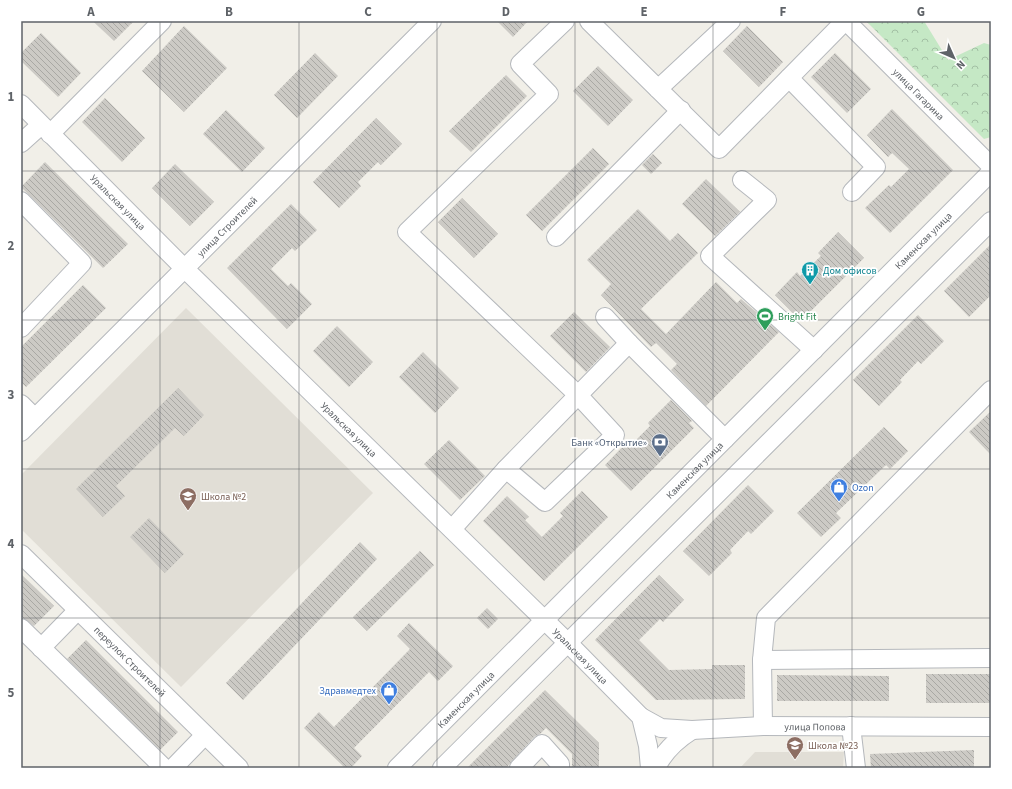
<svg xmlns="http://www.w3.org/2000/svg" width="1012" height="789" viewBox="0 0 1012 789" font-family="'Source Sans 3',sans-serif">
<defs>
<pattern id="forest-crowns" width="20" height="18" patternUnits="userSpaceOnUse"><rect width="20" height="18" fill="#c5e8c5"/><path d="M2 6a3 3 0 1 1 6 0M12 15a3 3 0 1 1 6 0" fill="none" stroke="#a3c0a4"/></pattern>
<pattern id="building-back-hatch" width="6" height="6" patternUnits="userSpaceOnUse"><rect width="6" height="6" fill="#cccac5"/><path d="M-1 5l2 2M0 0l6 6M5-1l2 2" fill="none" stroke="#a9a8a4"/></pattern>
</defs>
<rect width="100%" height="100%" fill="#f1efe8"/>
<g fill="#e1ded6">
<polygon points="186,308 373,493 181,687 21,529 21,475"/>
<polygon points="755,752 844,752 843,768 740,768"/>
</g>
<polygon fill="url(#forest-crowns)" points="866,21 924,21 948,60 984,43 991,45 991,137 984,139"/>
<g fill="url(#building-back-hatch)">
<polygon points="93,21 134,21 114,41"/>
<polygon points="497,21 528,21 513,37"/>
<polygon points="184,26 227,68 184,112 142,71"/>
<polygon points="747,26 783,62 759,87 723,51"/>
<polygon points="41,33 81,73 58,97 21,61 21,53"/>
<polygon points="315,53 338,76 297,118 274,95"/>
<polygon points="835,53 871,89 847,113 811,77"/>
<polygon points="598,66 633,100 608,126 573,91"/>
<polygon points="506,75 527,96 471,152 449,131"/>
<polygon points="105,98 145,138 122,162 82,122"/>
<polygon points="892,109 953,170 890,233 865,208 889,185 891,187 909,169 892,153 888,157 867,135"/>
<polygon points="226,110 265,148 242,172 203,134"/>
<polygon points="376,118 402,144 381,165 378,162 358,182 361,186 339,208 313,182"/>
<polygon points="593,148 609,164 542,231 526,215"/>
<polygon points="653,154 662,163 651,174 642,165"/>
<polygon points="45,162 128,244 103,268 21,187"/>
<polygon points="175,164 214,202 190,226 152,188"/>
<polygon points="706,179 740,212 715,236 682,204"/>
<polygon points="462,198 498,234 474,258 438,222"/>
<polygon points="291,204 317,230 295,251 292,248 271,269 288,286 291,283 312,304 287,329 227,268"/>
<polygon points="638,209 670,241 678,233 698,253 641,309 666,334 716,282 737,303 741,299 779,332 706,406 671,370 677,364 656,343 651,347 601,295 611,284 587,260"/>
<polygon points="838,232 864,258 801,321 775,295 797,272 800,276 821,256 818,253"/>
<polygon points="991,244 991,295 969,317 944,291"/>
<polygon points="83,285 106,308 26,387 21,382 21,347"/>
<polygon points="574,312 610,347 586,372 550,336"/>
<polygon points="918,315 944,341 921,364 918,361 900,380 902,382 879,406 853,380"/>
<polygon points="337,326 373,362 349,387 313,351"/>
<polygon points="423,352 459,388 435,413 399,377"/>
<polygon points="178,388 204,415 184,436 175,428 116,486 125,496 103,517 76,489"/>
<polygon points="671,400 692,421 689,423 694,428 631,491 605,465 627,442 630,446 650,426 648,423"/>
<polygon points="991,411 991,455 969,432"/>
<polygon points="884,427 908,451 890,469 886,465 836,513 841,518 821,537 797,513"/>
<polygon points="449,440 485,476 460,500 424,464"/>
<polygon points="748,485 774,511 751,534 748,531 730,550 732,553 709,576 683,551"/>
<polygon points="582,491 608,517 544,581 483,521 507,496 529,517 525,520 542,537 563,516 560,513"/>
<polygon points="149,518 184,554 165,573 130,537"/>
<polygon points="360,542 377,559 243,700 226,683"/>
<polygon points="420,551 434,565 367,631 353,617"/>
<polygon points="21,574 54,606 34,626 21,616"/>
<polygon points="659,575 684,600 663,622 660,619 639,640 669,670 712,669 712,665 745,665 745,699 656,700 595,640"/>
<polygon points="487,608 498,619 488,629 477,618"/>
<polygon points="409,623 453,666 438,681 429,672 354,748 362,756 351,768 345,768 304,728 319,712 334,727 410,649 397,636"/>
<polygon points="86,640 178,732 160,750 67,659"/>
<rect x="926" y="674" width="65" height="29"/>
<polygon points="777,675 889,676 889,701 777,701"/>
<polygon points="545,690 599,743 599,768 572,768 572,754 546,728 540,734 534,737 506,768 467,768"/>
<polygon points="974,750 974,768 871,768 870,754"/>
</g>
<g fill="none" stroke-linecap="round" stroke-linejoin="round">
<g stroke="#b5b8bc" stroke-width="20">
<g id="minor">
<polyline points="589,21 719,149 845,21"/>
<path id="s1" d="M846 21 991 166"/>
<polyline points="789,78 876,167 852,192"/>
<polyline points="658,89 731,21"/>
<path id="s2" d="M21 104 184 268 568 643 641 717 648 746 650 768"/>
<polyline points="50,134 162,21"/>
<polyline points="21,143 41,125"/>
<polyline points="742,180 767,200 710,256 814,350"/>
<polyline points="21,201 82,263 21,328"/>
<polyline points="556,237 681,110"/>
<polyline points="605,317 629,343"/>
<polyline points="21,404 35,418"/>
<path id="s3" d="M21 432 432 21"/>
<polyline points="506,469 545,502 615,435 578,395 407,232 549,94 520,64 565,21"/>
<polyline points="452,529 506,469 629,343 725,439"/>
<path id="s4" d="M21 554 239 768"/>
<polyline points="21,628 164,768"/>
<polyline points="41,648 78,610"/>
<polyline points="762,660 991,658"/>
<path id="s5" d="M641 717 661 728 692 730 763 726 991 727"/>
<polyline points="763,726 762,660 766,618 991,390"/>
<polyline points="851,726 856,768"/>
<polyline points="173,768 205,735"/>
<path id="s6" d="M397 768 991 172"/>
<polyline points="442,768 991,221"/>
<polyline points="519,768 542,744 560,764 560,768"/>
<path d="M656 768C664 751 676 740 692 730"/>
</g>
</g>
<use href="#minor" stroke="#fff" stroke-width="18"/>
</g>
<path fill="none" stroke="#5f6368" stroke-width="1" stroke-opacity="0.55" d="M160 21V768M299 21V768M437 21V768M575 21V768M713 21V768M852 21V768M21 171H991M21 320H991M21 469H991M21 618H991"/>
<defs>
<g id="building-pin" transform="scale(0.9)"><path d="M0 17L-7.5 6A9.5 9.5 0 1 1 7.5 6Z" fill="#0f9aa8" stroke="#fff"/><path d="M-4-6H4V6H1V3H-1V6H-4ZM-2.5-4.3h1.7v1.8h-1.7ZM.8-4.3h1.7v1.8H.8ZM-2.5-1h1.7V.8h-1.7ZM.8-1h1.7V.8H.8Z" fill="#fff"/></g>
<g id="stadium-pin" transform="scale(0.9)"><path d="M0 17L-7.5 6A9.5 9.5 0 1 1 7.5 6Z" fill="#2e9e5b" stroke="#fff"/><path d="M0-5a6.5 5 0 1 0 0 10a6.5 5 0 1 0 0-10ZM-3.5-1.8h7v3.6h-7Z" fill="#fff"/></g>
<g id="bank-pin" transform="scale(0.9)"><path d="M0 17L-7.5 6A9.5 9.5 0 1 1 7.5 6Z" fill="#5c6f8a" stroke="#fff"/><path d="M-6-4H6V4H-6ZM0-2.3a2.3 2.3 0 1 0 0 4.6a2.3 2.3 0 1 0 0-4.6Z" fill="#fff"/></g>
<g id="shop-pin" transform="scale(0.9)"><path d="M0 17L-7.5 6A9.5 9.5 0 1 1 7.5 6Z" fill="#3f7fe0" stroke="#fff"/><path d="M-5-2.5h2.3a2.7 3.5 0 0 1 5.4 0H5L5.5 6h-11ZM-1.5-2.5h3a1.5 2.3 0 0 0-3 0Z" fill="#fff"/></g>
<g id="school-pin" transform="scale(0.9)"><path d="M0 17L-7.5 6A9.5 9.5 0 1 1 7.5 6Z" fill="#8d6e63" stroke="#fff"/><path d="M0-5L7-2L0 1L-7-2ZM-4 1L0 2.5L4 1V4Q0 6-4 4Z" fill="#fff"/></g>
</defs>
<g fill-rule="evenodd">
<use href="#building-pin" x="810" y="270"/>
<use href="#stadium-pin" x="765" y="316"/>
<use href="#bank-pin" x="660" y="442"/>
<use href="#shop-pin" x="839" y="487"/>
<use href="#school-pin" x="188" y="496"/>
<use href="#shop-pin" x="389" y="690"/>
<use href="#school-pin" x="795" y="745"/>
</g>
<g text-anchor="middle" stroke-width="3.5" stroke-linejoin="round" paint-order="stroke">
<g font-size="10" fill="#5f6368" stroke="#fff">
<text dy="4" stroke="none"><textPath href="#s1" startOffset="103">улица Гагарина</textPath></text>
<text dy="4" stroke="none"><textPath href="#s2" startOffset="138">Уральская улица</textPath></text>
<text dy="4" stroke="none"><textPath href="#s3" startOffset="291">улица Строителей</textPath></text>
<text dy="4" stroke="none"><textPath href="#s6" startOffset="745">Каменская улица</textPath></text>
<text dy="4" stroke="none"><textPath href="#s2" startOffset="462">Уральская улица</textPath></text>
<text dy="4" stroke="none"><textPath href="#s6" startOffset="421">Каменская улица</textPath></text>
<text dy="4" stroke="none"><textPath href="#s2" startOffset="786">Уральская улица</textPath></text>
<text dy="4" stroke="none"><textPath href="#s4" startOffset="153">переулок Строителей</textPath></text>
<text dy="4" stroke="none"><textPath href="#s6" startOffset="97">Каменская улица</textPath></text>
<text dy="4" stroke="none"><textPath href="#s5" startOffset="177">улица Попова</textPath></text>
</g>
<g font-size="10" fill="#0d838f" stroke="#fff" text-anchor="start">
<text x="823" y="274">Дом офисов</text>
</g>
<g font-size="10" fill="#27864d" stroke="#fff" text-anchor="start">
<text x="778" y="320">Bright Fit</text>
</g>
<g font-size="10" fill="#4e5e75" stroke="#fff" text-anchor="end">
<text x="647" y="446">Банк «Открытие»</text>
</g>
<g font-size="10" fill="#366cbe" stroke="#fff" text-anchor="start">
<text x="852" y="491">Ozon</text>
<text x="376" y="694" text-anchor="end">Здравмедтех</text>
</g>
<g font-size="10" fill="#785e54" stroke="#fff" text-anchor="start">
<text x="201" y="500">Школа №2</text>
<text x="808" y="749">Школа №23</text>
</g>
</g>
<rect width="1012" height="789" fill="none" stroke="#ffffff" stroke-width="44"/>
<g transform="translate(954 58) rotate(135)" stroke="#ffffff" stroke-width="3" paint-order="stroke">
<path d="M0-3L7 15L0 10L-7 15Z" fill="#5f6368"/>
<text y="-6" font-size="11" font-weight="bold" text-anchor="middle" fill="#5f6368">N</text>
</g>
<rect x="22" y="22" width="968" height="745" fill="none" stroke="#5f6368" stroke-width="1.5"/>
<g font-size="13" text-anchor="middle" font-weight="bold" fill="#5f6368">
<text x="91" y="16">A</text>
<text x="229" y="16">B</text>
<text x="368" y="16">C</text>
<text x="506" y="16">D</text>
<text x="644" y="16">E</text>
<text x="783" y="16">F</text>
<text x="921" y="16">G</text>
<text x="11" y="101">1</text>
<text x="11" y="250">2</text>
<text x="11" y="399">3</text>
<text x="11" y="548">4</text>
<text x="11" y="697">5</text>
</g>
</svg>
